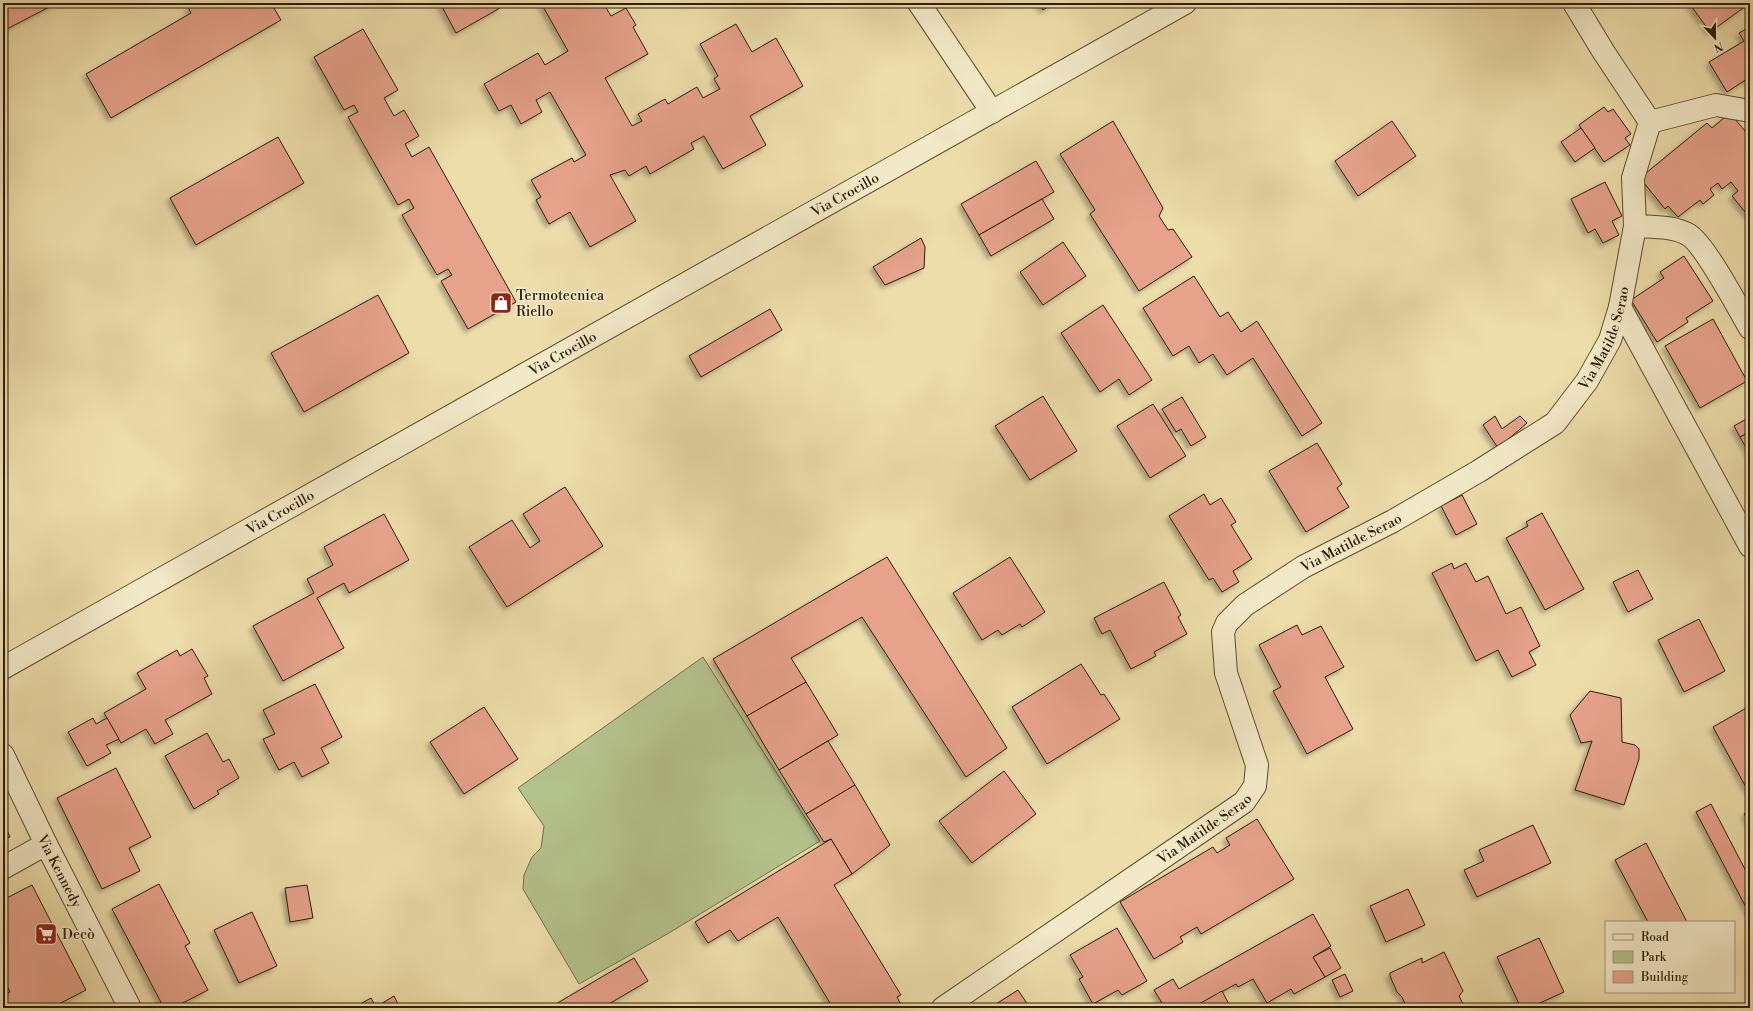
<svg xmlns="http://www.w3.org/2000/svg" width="1753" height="1011" viewBox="0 0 1753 1011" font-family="'Libre Bodoni',serif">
<defs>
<filter id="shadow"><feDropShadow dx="-3.5" dy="3.5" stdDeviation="2" flood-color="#0004"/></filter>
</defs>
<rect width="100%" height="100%" fill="#edddab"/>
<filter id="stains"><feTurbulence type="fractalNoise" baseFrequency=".005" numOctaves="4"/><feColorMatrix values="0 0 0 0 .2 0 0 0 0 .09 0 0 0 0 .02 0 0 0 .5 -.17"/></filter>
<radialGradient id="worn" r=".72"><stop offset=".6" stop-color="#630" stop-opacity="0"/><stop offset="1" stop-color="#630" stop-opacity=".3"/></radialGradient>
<polygon fill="#b4c28c" stroke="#716f48" points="703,657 820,841 669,933 579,984 523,889 524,875 532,857 541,848 544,826 518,788"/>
<g fill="#e6a28b" stroke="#2e1c04" filter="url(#shadow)">
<polygon points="3,3 57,3 3,31"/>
<polygon points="195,3 271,3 281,20 111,118 86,74 191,13 188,7"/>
<polygon points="440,3 497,3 500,8 456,33"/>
<polygon points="541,3 603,3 611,16 626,8 636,25 633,27 648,54 605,78 632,126 642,121 638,114 665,99 668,104 697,87 703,98 720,89 714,79 718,76 700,44 736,24 752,52 776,38 803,86 750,116 766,145 723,169 704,136 691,143 694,149 650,174 646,166 629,176 625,170 610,175 636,221 590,247 570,212 549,224 536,200 541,197 531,180 572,158 574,162 586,155 550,92 536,100 542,112 521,124 511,105 499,111 484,84 538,53 545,65 568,51"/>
<polygon points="1039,3 1053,3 1043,10"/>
<polygon points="1689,3 1750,3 1710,32"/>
<polygon points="1750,27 1750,84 1747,79 1727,92 1709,62 1744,41 1739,33"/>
<polygon points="363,29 398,90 384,98 394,116 404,110 419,136 405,144 412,157 429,147 516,302 468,329 441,281 452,275 448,269 437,275 402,215 414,208 409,199 398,205 348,117 358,112 354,105 344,110 314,57"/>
<polygon points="1604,107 1608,112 1613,109 1631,134 1625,138 1630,145 1604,162 1579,125"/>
<polygon points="1730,113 1750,137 1750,218 1732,196 1738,191 1731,182 1722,189 1718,183 1710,189 1714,195 1703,204 1700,200 1678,217 1668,206 1665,209 1640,178 1707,123 1712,128"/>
<polygon points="1113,121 1163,208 1159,216 1168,230 1173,229 1192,257 1139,291 1090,214 1095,210 1060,154"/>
<polygon points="1392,121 1416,156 1358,196 1335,161"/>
<polygon points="1581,128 1595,148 1575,162 1561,142"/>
<polygon points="278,137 304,183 196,245 170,198"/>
<polygon points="1036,161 1054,192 979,235 961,204"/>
<polygon points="1605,182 1622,216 1612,221 1619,235 1603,243 1595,229 1588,233 1571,199"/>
<polygon points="1042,199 1054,219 991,256 979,235"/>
<polygon points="921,238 925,247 924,268 885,285 873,267"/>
<polygon points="1063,242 1086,276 1043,305 1020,272"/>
<polygon points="1684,256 1713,301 1686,318 1688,322 1657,342 1631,300 1664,278 1660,272"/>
<polygon points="1194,276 1220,317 1228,312 1241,332 1257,321 1322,423 1302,436 1253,358 1227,375 1213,354 1199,363 1189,346 1173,356 1143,308"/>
<polygon points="378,295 409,353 304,412 271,353"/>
<polygon points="1103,305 1152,380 1129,395 1119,379 1100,392 1061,333"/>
<polygon points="770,309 782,330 701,377 689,356"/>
<polygon points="1713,319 1747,381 1700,408 1665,346"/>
<polygon points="1043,396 1077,451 1030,480 995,426"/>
<polygon points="1182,397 1206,437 1191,446 1181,429 1176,432 1162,409"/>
<polygon points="1153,404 1186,456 1150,478 1117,426"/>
<polygon points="1495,416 1502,429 1520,416 1527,423 1498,448 1483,425"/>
<polygon points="1750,417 1750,432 1740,437 1734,426"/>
<polygon points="1750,432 1750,455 1740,437"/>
<polygon points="1317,443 1342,484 1337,488 1349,507 1306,532 1269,471"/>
<polygon points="565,487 603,546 507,607 469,547 512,520 530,548 540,541 523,514"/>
<polygon points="1204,494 1210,505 1221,498 1236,522 1231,525 1252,559 1233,571 1239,582 1222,592 1213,578 1209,580 1169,516"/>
<polygon points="1462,495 1477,524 1456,535 1441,506"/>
<polygon points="1542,513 1584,589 1545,610 1506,538 1528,526 1526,522"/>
<polygon points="384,514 409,560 349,593 344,583 317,598 344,648 283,681 253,626 314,593 307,579 333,565 324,547"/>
<polygon points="887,557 1007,748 966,777 862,617 791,658 806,682 747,716 713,659"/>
<polygon points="1010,557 1045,612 1022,627 1020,624 1002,635 998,630 982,640 953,593"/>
<polygon points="1452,563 1454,569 1466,563 1476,582 1488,576 1506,614 1521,607 1540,646 1529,652 1536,665 1512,677 1498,650 1476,661 1432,573"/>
<polygon points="1638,570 1653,599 1628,612 1613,582"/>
<polygon points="1164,582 1181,615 1178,617 1187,634 1154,652 1156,656 1131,669 1110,630 1102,634 1094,618"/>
<polygon points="1699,619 1725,671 1684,692 1658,640"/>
<polygon points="1297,625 1302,635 1321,626 1344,667 1325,677 1353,729 1307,754 1273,691 1281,687 1259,645"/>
<polygon points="192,649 208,676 204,678 212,694 165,720 173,734 155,744 146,729 121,743 104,713 146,689 137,673 177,650 180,656"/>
<polygon points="1081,664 1101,695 1104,694 1120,719 1047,764 1012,707"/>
<polygon points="806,682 838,735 779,770 747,716"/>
<polygon points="315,684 342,737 321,748 329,763 302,777 294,762 279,770 263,739 275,734 263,710"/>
<polygon points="1590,691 1621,698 1622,742 1635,745 1639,749 1639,759 1624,805 1575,790 1592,741 1581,743 1570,715"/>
<polygon points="1750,706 1750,790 1748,791 1713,727"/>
<polygon points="484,707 518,759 464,794 430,742"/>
<polygon points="93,718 96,724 107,718 119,739 106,745 111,753 87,766 68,732"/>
<polygon points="207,733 223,762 229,759 239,778 217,791 219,794 194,809 165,756"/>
<polygon points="828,741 855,785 806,814 779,770"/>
<polygon points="116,768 151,837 129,848 140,871 102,889 57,798"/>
<polygon points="1004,771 1036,814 972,863 939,821"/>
<polygon points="855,785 890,845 852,874 831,839 824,842 806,814"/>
<polygon points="1711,804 1750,879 1750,915 1696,812"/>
<polygon points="1750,811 1750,824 1744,814"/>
<polygon points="1257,819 1294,879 1201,934 1197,927 1180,937 1183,942 1154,959 1120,902 1213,847 1217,853 1230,845 1226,838"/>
<polygon points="3,821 10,837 3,840"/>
<polygon points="1533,825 1551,863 1477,897 1464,870 1484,861 1479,850"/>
<polygon points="831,839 852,874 834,885 901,995 897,997 900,1003 892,1008 833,1008 778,917 738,941 730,930 708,943 695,922"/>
<polygon points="1646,843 1687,922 1648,922 1615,860"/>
<polygon points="159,884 190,943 185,946 208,990 173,1008 164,1008 112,909"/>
<polygon points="32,885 86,990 51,1008 4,1008 3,996 10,992 3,977 3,900"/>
<polygon points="307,885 313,918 290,922 285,888"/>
<polygon points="1408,889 1425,925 1386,942 1370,906"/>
<polygon points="252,912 277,966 239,983 214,930"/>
<polygon points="1313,914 1331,946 1313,957 1325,977 1294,994 1291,989 1267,1003 1253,979 1238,987 1236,984 1192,1008 1165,1008 1154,990 1173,979 1179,989"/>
<polygon points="1117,928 1147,981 1122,995 1118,990 1093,1004 1079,979 1083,977 1070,955"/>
<polygon points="1539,938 1564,992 1529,1008 1521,1008 1497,957"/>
<polygon points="1330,948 1341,968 1325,977 1313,957"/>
<polygon points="1444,952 1463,991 1459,996 1464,1006 1472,1008 1407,1008 1402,997 1397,992 1390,976 1390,973 1422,958 1422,963"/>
<polygon points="634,958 648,981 602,1008 549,1008"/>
<polygon points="1345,974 1353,991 1340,997 1332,980"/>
<polygon points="1018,990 1030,1008 994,1008 993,1006"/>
<polygon points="1222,991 1231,1008 1192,1008"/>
<polygon points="394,996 400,1008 356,1008 355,1007 371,998 376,1007"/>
<polygon points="1748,1003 1750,1008 1737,1008"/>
</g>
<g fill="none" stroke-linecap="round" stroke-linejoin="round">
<g stroke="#5e4c2e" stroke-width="24">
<g id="minor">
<polyline points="919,3 992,112"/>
<polyline points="1650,122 1716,105 1750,111"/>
<path d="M1635 226C1653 227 1674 226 1689 235 1706 246 1738 308 1750 328"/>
<polyline points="1620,307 1750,546"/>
<path id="s1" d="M3 668 1185 3"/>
<path id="s2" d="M3 755 46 844 130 1008"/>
<polyline points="3,868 46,844"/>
<path id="s3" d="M943 1008 1244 802 1255 786 1257 765 1226 673 1223 632 1227 623 1245 605 1303 567 1393 521 1479 471 1555 423 1587 381 1610 340 1620 307 1635 226 1633 178 1650 122 1603 51 1574 3"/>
</g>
</g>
<use href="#minor" stroke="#f3e9c8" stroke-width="22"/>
</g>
<defs>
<g id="shop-square" transform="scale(1.15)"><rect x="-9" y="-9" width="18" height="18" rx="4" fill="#8f2418" stroke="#f3e9c8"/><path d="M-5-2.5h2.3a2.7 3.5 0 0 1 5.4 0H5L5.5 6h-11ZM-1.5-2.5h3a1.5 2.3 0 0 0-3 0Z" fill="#fff"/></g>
<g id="supermarket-square" transform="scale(1.15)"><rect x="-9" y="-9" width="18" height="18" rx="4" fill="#8f2418" stroke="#f3e9c8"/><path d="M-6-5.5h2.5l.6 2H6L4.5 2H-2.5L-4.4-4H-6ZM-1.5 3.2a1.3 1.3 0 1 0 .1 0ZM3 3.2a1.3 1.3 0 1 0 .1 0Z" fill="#fff"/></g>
</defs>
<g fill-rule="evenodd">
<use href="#shop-square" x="501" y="303"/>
<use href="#supermarket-square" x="46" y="934"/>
</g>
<g text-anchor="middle" stroke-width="3" stroke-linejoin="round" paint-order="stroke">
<g font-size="14" fill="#2e1c04" stroke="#f3e9c8">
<text dy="5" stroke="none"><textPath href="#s1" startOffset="966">Via Crocillo</textPath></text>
<text dy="5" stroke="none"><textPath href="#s3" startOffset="1038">Via Matilde Serao</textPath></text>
<text dy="5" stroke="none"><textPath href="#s1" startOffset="642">Via Crocillo</textPath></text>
<text dy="5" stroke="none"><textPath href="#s1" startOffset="318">Via Crocillo</textPath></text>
<text dy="5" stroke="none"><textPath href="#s3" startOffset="702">Via Matilde Serao</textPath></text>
<text dy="5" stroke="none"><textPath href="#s3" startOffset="317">Via Matilde Serao</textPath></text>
<text dy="5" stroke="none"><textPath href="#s2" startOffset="129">Via Kennedy</textPath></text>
</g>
<g font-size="14" fill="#2e1c04" stroke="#f3e9c8" text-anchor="start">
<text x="516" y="300">Termotecnica<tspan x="516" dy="16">Riello</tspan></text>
<text x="62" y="939">Decò</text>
</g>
</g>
<rect width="1753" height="1011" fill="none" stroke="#edddab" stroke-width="16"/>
<rect x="4" y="4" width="1745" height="1003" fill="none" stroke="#2e1c04" stroke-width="2"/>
<rect x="8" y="8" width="1737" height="995" fill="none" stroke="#2e1c04"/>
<rect x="1605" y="921" width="130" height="72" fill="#f3e9c8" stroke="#a4977a"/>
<rect x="1613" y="934" width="20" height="6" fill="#f3e9c8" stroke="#a4977a"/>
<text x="1641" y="941" font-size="12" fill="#2e1c04">Road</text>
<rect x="1613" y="951" width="20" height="12" fill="#b4c28c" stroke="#a4977a"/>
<text x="1641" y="961" font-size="12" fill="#2e1c04">Park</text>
<rect x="1613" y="971" width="20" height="12" fill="#e6a28b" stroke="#a4977a"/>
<text x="1641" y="981" font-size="12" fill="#2e1c04">Building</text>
<g transform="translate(1715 38) rotate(158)" stroke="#f3e9c8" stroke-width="3" paint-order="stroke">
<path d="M0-3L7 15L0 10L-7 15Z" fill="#2e1c04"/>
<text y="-6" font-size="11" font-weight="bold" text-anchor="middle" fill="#2e1c04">N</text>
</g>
<rect width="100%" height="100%" filter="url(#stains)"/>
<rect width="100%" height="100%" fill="url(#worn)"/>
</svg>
